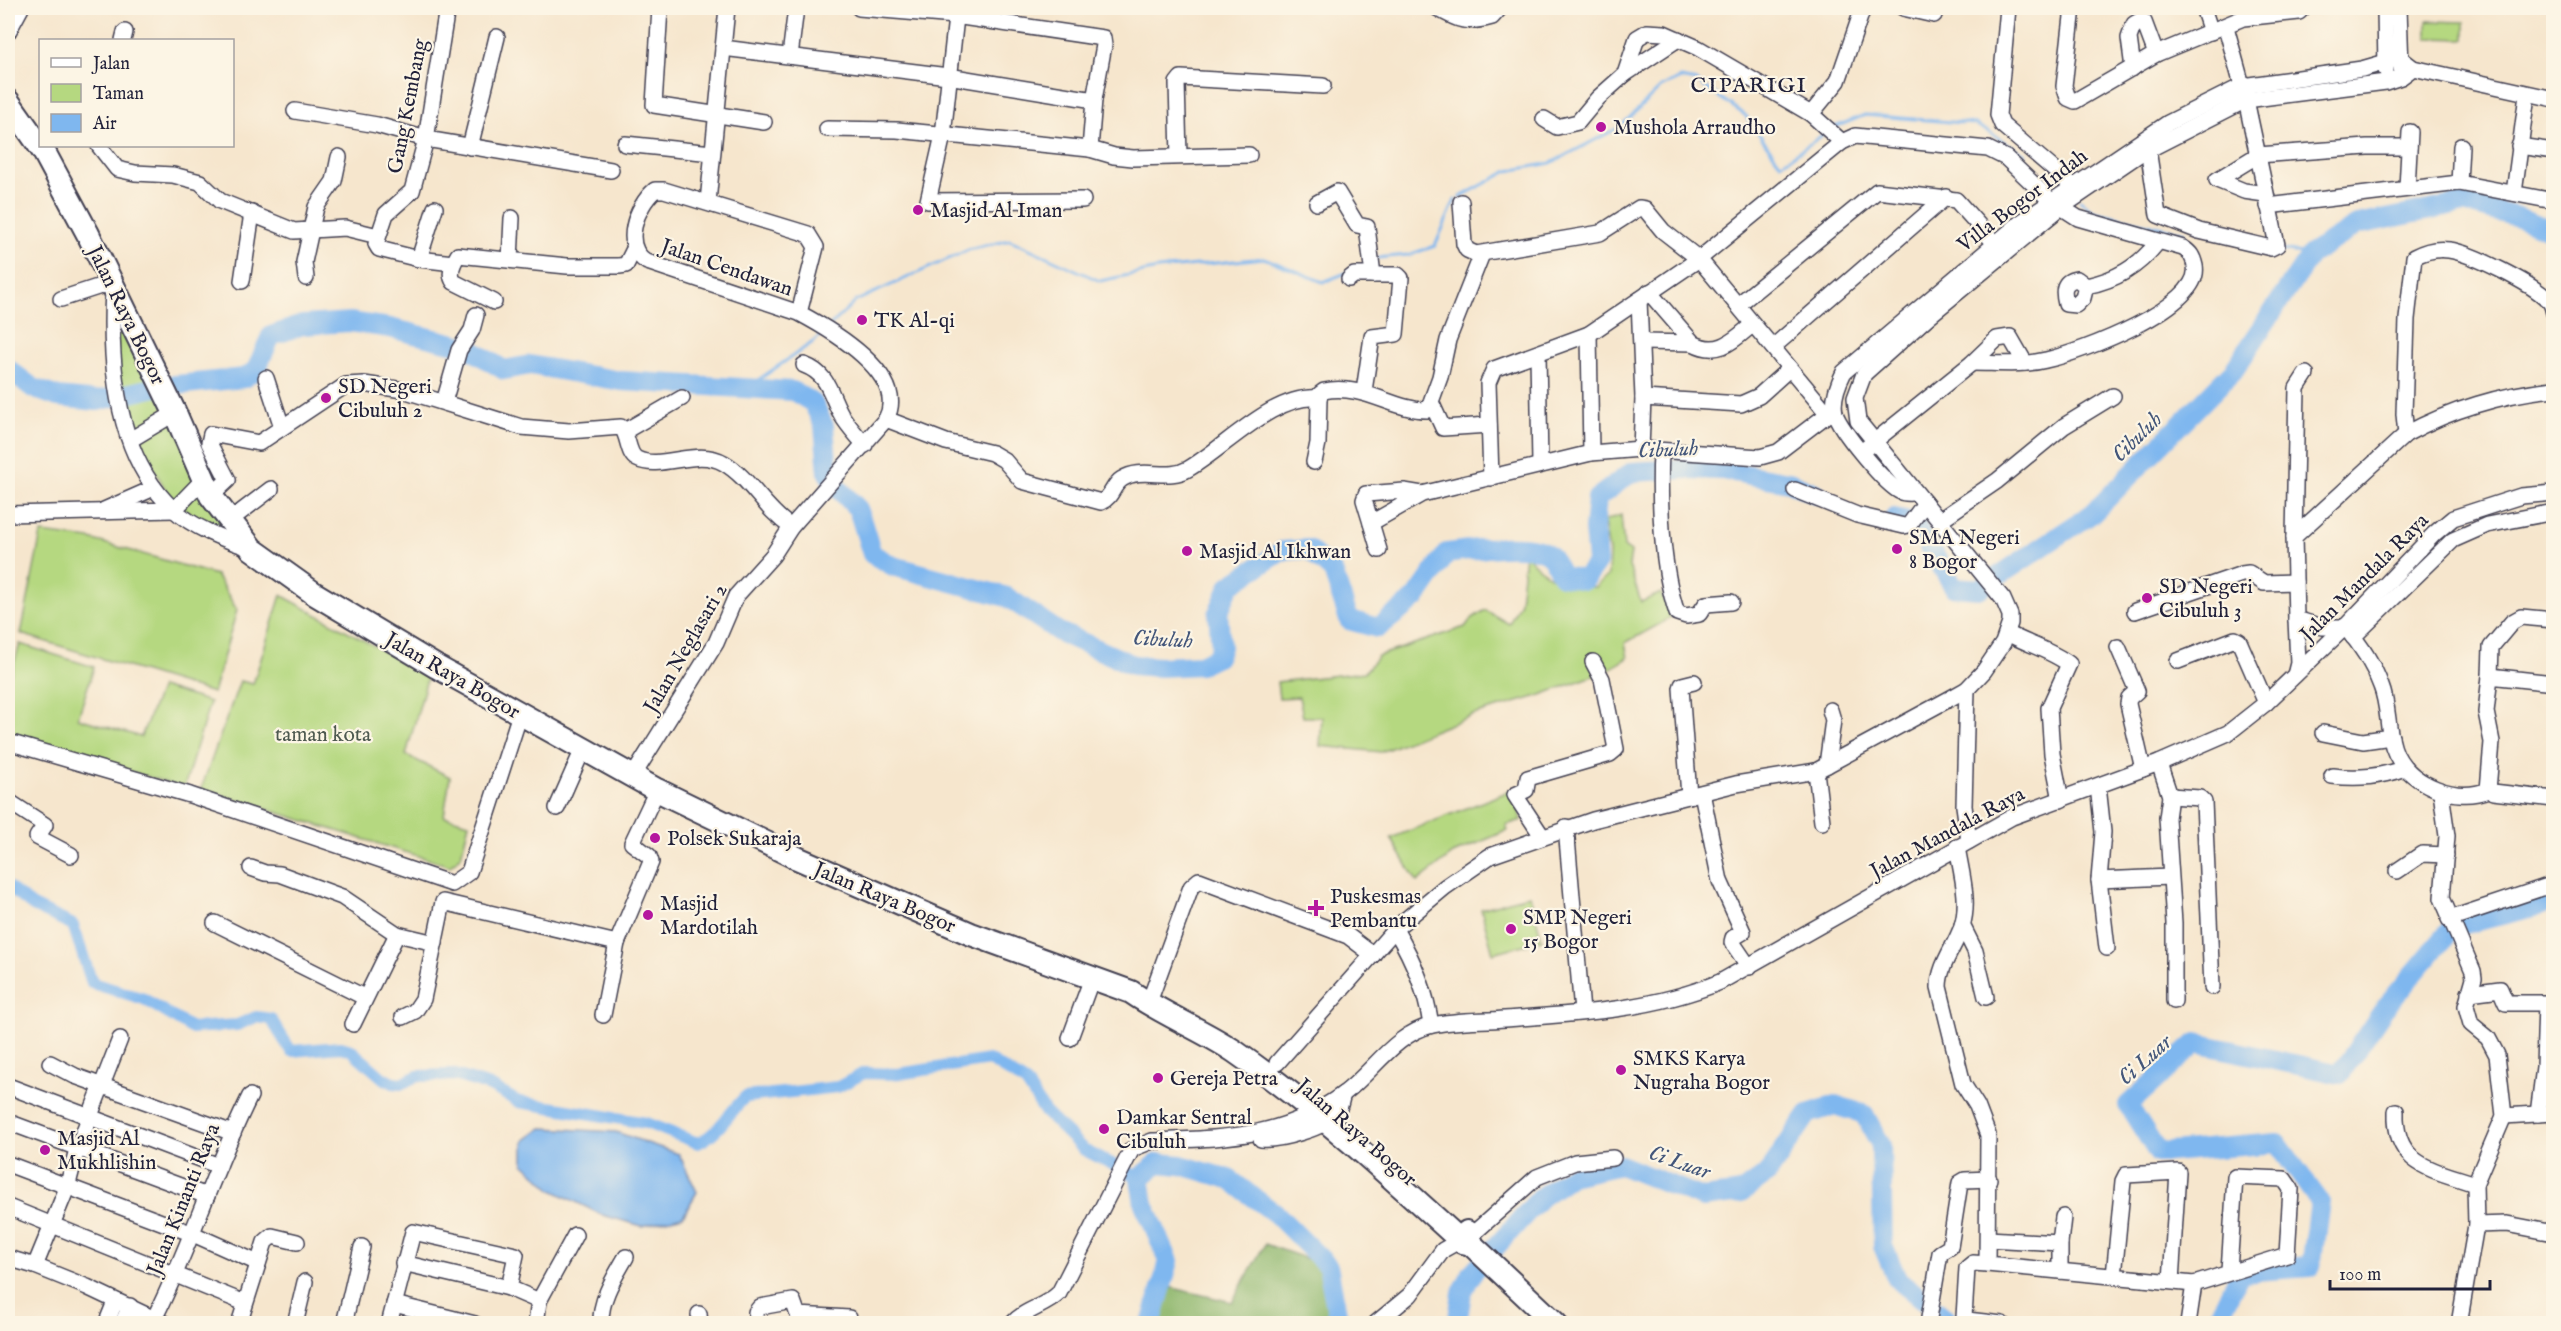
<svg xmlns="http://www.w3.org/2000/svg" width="2561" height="1331" viewBox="0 0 2561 1331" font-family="'IM FELL English',serif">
<rect width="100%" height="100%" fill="#fcf5e5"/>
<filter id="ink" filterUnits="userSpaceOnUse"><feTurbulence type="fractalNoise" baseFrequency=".0167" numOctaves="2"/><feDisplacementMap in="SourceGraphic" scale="12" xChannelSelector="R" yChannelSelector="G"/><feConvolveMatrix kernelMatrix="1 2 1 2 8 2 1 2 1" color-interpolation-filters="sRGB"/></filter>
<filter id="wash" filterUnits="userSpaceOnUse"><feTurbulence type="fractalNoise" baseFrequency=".008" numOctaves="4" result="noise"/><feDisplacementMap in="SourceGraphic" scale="24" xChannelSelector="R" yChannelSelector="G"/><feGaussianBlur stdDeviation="1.35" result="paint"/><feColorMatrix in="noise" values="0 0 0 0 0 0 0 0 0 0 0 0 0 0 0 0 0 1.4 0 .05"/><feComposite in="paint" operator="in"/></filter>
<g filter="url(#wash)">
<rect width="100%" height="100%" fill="#f6e6cd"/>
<g fill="#b5d880" stroke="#6c7d5e" stroke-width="1.5">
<polygon points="2427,21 2465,22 2465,39 2427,38"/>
<polygon points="114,296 228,536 173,503 130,426 115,362"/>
<path d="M1621 515 1624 547 1631 552 1629 566 1641 602 1661 593 1671 618 1625 643 1628 658 1604 672 1538 696 1473 715 1381 752 1320 746 1322 717H1303L1299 697 1279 698 1277 682 1365 672 1378 656 1465 627 1471 619 1485 610 1509 624 1520 602 1525 554C1549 580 1560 586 1595 587L1608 575 1609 553 1604 521Z"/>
<polygon points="41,533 90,539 216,575 237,610 213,693 21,634"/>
<polygon points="281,595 428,675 406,755 450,777 444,816 469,823 461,856 450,866 201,789 240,681 253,684"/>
<polygon points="20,644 94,667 78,718 141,737 161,687 210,702 184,788 8,734 8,683"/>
<polygon points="1512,790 1522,820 1506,825 1508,830 1453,854 1417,882 1391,838"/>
<polygon points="1530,895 1542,940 1493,953 1481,909"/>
</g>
<polygon fill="#90b86e" stroke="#596d54" stroke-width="1.5" points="1265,1244 1328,1266 1338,1323 1149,1323 1160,1285 1232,1302"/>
<polygon fill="#7fb7ef" stroke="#506c95" stroke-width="1.5" points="542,1128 616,1132 679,1154 697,1192 683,1216 642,1226 602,1215 552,1190 524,1164 524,1141"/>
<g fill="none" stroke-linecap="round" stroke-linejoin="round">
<g stroke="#7fb7ef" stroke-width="3">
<polyline points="1835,127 1865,115 1975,124 2025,154"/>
<polyline points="1460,197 1508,171 1551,163 1620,127 1661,87 1681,78 1696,81 1745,115 1781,164 1824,134"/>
<polyline points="2080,200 2093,211 2184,233"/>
<polyline points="2279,250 2311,254"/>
<polyline points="1377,258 1408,255 1435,246 1455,200"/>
<polyline points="831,325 856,301 968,250 1010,240 1100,281 1158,269 1264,258 1323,282 1346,273"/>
<polyline points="748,387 813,342 824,332"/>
</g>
<path stroke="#7fb7ef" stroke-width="12" d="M8 887 33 906 73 925 92 983 144 999 191 1028 237 1025 256 1017 271 1019 291 1051 341 1047 351 1050 383 1078 393 1083 401 1084 417 1076 455 1075 490 1086 519 1102 646 1123 698 1143C718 1134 729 1113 745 1097L838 1087 864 1073 898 1074 989 1060 1026 1083 1045 1112 1084 1150 1140 1178"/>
<g stroke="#7fb7ef" stroke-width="20">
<path d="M8 369 33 388 58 397 97 401 156 387 244 378 256 370 271 336 302 325 350 322 390 328 467 347 504 370 530 365 621 381 793 391 813 403 824 426 828 473 836 486 858 509 872 554 893 566 1007 597 1059 632 1133 665 1160 667 1200 665 1217 657 1221 647 1218 613 1230 585 1282 551 1308 549 1333 571 1349 620 1378 628 1416 598 1447 553C1470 550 1533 539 1550 556 1555 561 1558 570 1562 576L1584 580 1597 562 1594 529 1597 498 1632 472 1686 469 1722 470 1789 482 1817 494"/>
<polyline points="1894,518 1914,522 1954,587 1979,589 2093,513 2234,370 2311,254 2357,225 2464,203 2518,217 2554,231"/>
<polyline points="1151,1324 1169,1261 1144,1204 1140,1178 1158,1163 1181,1165 1229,1179 1276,1214 1328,1266 1339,1324"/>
<polyline points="1457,1324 1462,1293 1472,1273 1541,1197 1571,1176 1620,1165 1703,1198 1741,1193 1768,1173 1808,1114 1835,1105 1864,1114 1881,1145 1883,1246 1897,1279 1953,1324"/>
<polyline points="2214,1324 2241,1272 2311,1267 2320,1202 2277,1143 2158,1153 2128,1105 2196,1043 2340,1074 2384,1009 2453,927 2554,902"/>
</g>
</g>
</g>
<g filter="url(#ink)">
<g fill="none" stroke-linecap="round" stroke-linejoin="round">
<g stroke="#423f51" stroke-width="18">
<g id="minor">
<polyline points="447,8 426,139 412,191 386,214 376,244 379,249 419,259 453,263"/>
<polyline points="660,8 654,105 764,122"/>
<polyline points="957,8 943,135 928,201 1083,200"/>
<path d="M1437 8C1459 21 1466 24 1492 17L1500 8"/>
<polyline points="1903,8 1934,15"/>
<polyline points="2008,8 1998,115 2002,125 2073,186"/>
<polyline points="2073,8 2064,86 2068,98 2075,101 2156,54 2243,18 2299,12 2303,8"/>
<polyline points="2203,8 2211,32"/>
<polyline points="2385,8 2386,70"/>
<polyline points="2399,8 2401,68"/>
<polyline points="8,32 21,8"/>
<polyline points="123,40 125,32"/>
<polyline points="723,48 948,76 1094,100 1104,45 1103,38 955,16 859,8"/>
<polyline points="790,56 796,8"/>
<polyline points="2133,68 2129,38 2134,24 2141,20 2144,22 2156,54"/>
<polyline points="1625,74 1678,39"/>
<polyline points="1094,100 1090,149 1114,156 1133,158 1249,155"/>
<polyline points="295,111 377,125 426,139 611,170"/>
<polyline points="1811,114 1838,81 1863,8"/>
<polyline points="1544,119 1557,127 1578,122 1598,98 1625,74 1637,38 1647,32 1664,33 1698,48 1811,114 1842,142"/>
<polyline points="827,129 897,130 1090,149"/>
<polyline points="625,144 712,153"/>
<polyline points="99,146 117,169 135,173 173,175 200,182 220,201 294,231 345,228 378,236"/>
<polyline points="2519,146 2554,151"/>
<polyline points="470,147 497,37"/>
<polyline points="2148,149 2158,215 2199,231 2271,248 2277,245 2246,100 2226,27"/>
<polyline points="1179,156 1177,83 1181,78 1323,86"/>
<polyline points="2459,183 2461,146"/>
<polyline points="2407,188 2410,132"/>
<polyline points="2514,193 2527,95"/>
<polyline points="2265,194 2244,191 2217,180 2258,155 2367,147 2409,147"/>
<polyline points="708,202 727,8"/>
<polyline points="1461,202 1464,244 1467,250 1476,254 1600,233 1639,208 1645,209 1663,231 1699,259 1589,334 1494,369 1488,383 1491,478"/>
<polyline points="1317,203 1337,192 1357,225 1367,227 1373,275"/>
<polyline points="2268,206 2459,183 2554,201"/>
<polyline points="419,259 435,208"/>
<polyline points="510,260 512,218"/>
<polyline points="306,278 304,262 316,207 334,181 339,157"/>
<polyline points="1349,279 1354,275 1398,275 1401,278 1396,334 1372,337 1364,391"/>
<polyline points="242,281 252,213"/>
<path d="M2086 286 2083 298 2076 305 2066 304C2063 292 2062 281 2077 279L2086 286C2116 280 2138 267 2157 243"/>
<path d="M113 290C109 363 115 455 173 509 194 528 223 539 250 548"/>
<path d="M1649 292 1693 343C1719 357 1734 340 1753 324"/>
<polyline points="61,299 110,283"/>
<polyline points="1639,300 1643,398 1741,404 1759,396 1789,369"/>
<path d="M494 302 454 282C448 274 453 263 458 255L567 266H619L626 265 633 251"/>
<polyline points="1739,304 1877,191 1956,200 2000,249"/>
<polyline points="1642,342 1693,343"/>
<polyline points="1773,347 1946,197"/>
<polyline points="1538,354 1540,464"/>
<path d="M804 365C831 375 830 398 844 419 850 428 858 437 865 445"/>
<polyline points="266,378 282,427"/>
<path d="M2554 389C2503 394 2450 410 2406 434L2294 537 2296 619 2322 627H2345C2361 645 2373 663 2381 686 2390 708 2386 733 2396 754 2411 785 2456 803 2488 790L2492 742 2486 712 2490 676 2554 683"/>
<polyline points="444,402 459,350 472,330 476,315"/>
<polyline points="1432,404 1443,428 1489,425"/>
<path d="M1835 414H1828L1699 259 1842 142 1855 136 1988 149 2006 158 2050 200 2078 218 2183 248C2191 253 2193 257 2195 266 2203 307 2079 353 2046 360 2023 366 1997 363 1972 363"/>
<path d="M886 419 946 442 992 453 1004 460 1022 481 1101 502C1113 497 1112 485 1122 479 1142 466 1168 481 1188 469 1225 448 1274 393 1319 398"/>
<polyline points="625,431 682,398"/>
<path d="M2406 434 2404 414 2407 319 2414 257C2425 251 2436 248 2449 250 2471 253 2533 284 2548 300 2552 303 2553 309 2554 313"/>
<polyline points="130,440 175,413"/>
<polyline points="1641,449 1643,398"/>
<polyline points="1865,449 1972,363 1997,339 2010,337 2025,363"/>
<path d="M1661 451C1659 500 1661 566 1677 613L1686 616 1699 614 1706 604 1731 602"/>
<polyline points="1591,453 1641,449 1760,457 1778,452 1828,414"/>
<path d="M1314 462 1318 443 1319 398 1320 394 1324 391C1364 383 1394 411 1428 410L1440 377 1448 340 1482 254"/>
<polyline points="1795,490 1857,515 1904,526 1909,525 1925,503"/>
<path d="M1915 493C1911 493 1905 494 1901 492 1886 486 1839 429 1835 413 1832 400 1838 384 1844 372L2020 223 2168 123 2242 86 2362 69 2400 58 2413 68 2554 99"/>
<polyline points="1422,494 1404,491 1366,494 1364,500 1371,523 1422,494 1591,453 1589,334"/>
<path d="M211 496 228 480 209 443 211 434 259 443 346 385 364 384 403 390 521 427 569 431 621 427C629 435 627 454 637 459 661 471 697 447 724 463 750 478 764 509 791 527"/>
<polyline points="104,510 154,488"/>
<polyline points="8,514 174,510 203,480"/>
<polyline points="1940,520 1997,481 2064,426 2113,396"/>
<polyline points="229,521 271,489"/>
<polyline points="1371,523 1379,550"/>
<polyline points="2294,537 2297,388 2306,374"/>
<polyline points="2135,611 2242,574 2249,573 2264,583 2295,582"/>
<path d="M2007 633C2027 644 2052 651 2069 664L2049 708 2052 754 2061 800"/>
<polyline points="2353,637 2453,540 2487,525 2554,512"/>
<polyline points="2118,647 2137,691 2129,698 2128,704 2143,769"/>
<polyline points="2178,661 2235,639 2239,641 2266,703"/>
<polyline points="2295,675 2298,663 2296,619"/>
<polyline points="2490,676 2491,647 2512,622 2521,617 2554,620"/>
<polyline points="1967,689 1964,806 1969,841"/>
<polyline points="2323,733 2363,741 2391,737"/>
<polyline points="8,742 190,795 452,884 469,872 520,714"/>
<polyline points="2159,763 2170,796 2167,818 2174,923 2174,1001"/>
<polyline points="1827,765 1833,720 1830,710"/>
<polyline points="1816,771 1822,822"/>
<path d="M633 776 716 643 736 596 773 555 791 527 886 419C910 375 829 329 799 313L647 262C621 247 636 206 655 190H664L808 234 816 247 799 313"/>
<path d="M2332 776C2359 779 2380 777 2405 768"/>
<polyline points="2098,786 2103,832 2099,880 2107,948"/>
<polyline points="2441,792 2447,836 2442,898 2473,971 2474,978 2466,1006 2471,1024 2488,1038 2497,1055 2504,1116 2475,1184 2476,1225 2459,1324"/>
<polyline points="2493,792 2554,799"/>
<polyline points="1702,793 1720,881 1743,932 1733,938 1732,942 1749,967"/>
<polyline points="1689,796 1681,688 1682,685 1694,682"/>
<polyline points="2170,796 2200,798 2204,802 2212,987"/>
<polyline points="8,801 45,825 37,837 71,855"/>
<polyline points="557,808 583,749"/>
<polyline points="1566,827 1582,1012"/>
<polyline points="1542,836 1515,795 1526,790 1528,778 1610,754 1616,749 1602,679 1593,662"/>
<path d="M1957 847C1961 872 1970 901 1962 926 1955 947 1939 965 1939 987L1963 1084 1977 1106 1988 1135 1987 1264 1973 1263 1967 1268 1964 1317 1967 1320 2002 1324"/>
<polyline points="251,868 265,873 280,874 342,897 397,934 435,943"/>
<polyline points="2397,871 2422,854 2446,855"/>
<polyline points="2099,880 2170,877"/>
<polyline points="2449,919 2554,884"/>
<polyline points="215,923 364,997"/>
<polyline points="1962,925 1975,951 1986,997"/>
<path d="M1396 931C1414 961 1426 991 1431 1025"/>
<polyline points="2469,993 2500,989 2506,1003 2546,1003 2544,1067 2538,1114"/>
<polyline points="1152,994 1191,887 1199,880 1348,936 1373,955"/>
<polyline points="603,1015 617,943 651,862 649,856 632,843 657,790"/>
<polyline points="403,1017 415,1011 423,999 443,902 617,943"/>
<polyline points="353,1024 397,934"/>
<polyline points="1070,1038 1092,978"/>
<polyline points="50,1063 75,1076 233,1133"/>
<polyline points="1277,1063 1397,927 1445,887 1490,856 1593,820 1736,784 1816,771 1951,698 1967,689 1984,671 2003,643 2010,623 2010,615 2003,599 1858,421 1855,398 1864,374 1929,316 2060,208 2138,155 2246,100 2386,82 2401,77 2413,68"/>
<polyline points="8,1086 219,1166"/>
<path d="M2396 1111C2394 1166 2432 1169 2475 1184"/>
<polyline points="2504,1116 2554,1113"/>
<polyline points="8,1122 207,1196"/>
<path d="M1261 1139C1277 1141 1327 1128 1337 1113 1340 1108 1341 1100 1343 1094"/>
<polyline points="8,1164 193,1234 258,1263"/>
<polyline points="8,1207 245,1303"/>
<polyline points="2476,1225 2507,1224 2554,1233"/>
<polyline points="1988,1239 2060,1243 2060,1271"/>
<polyline points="2060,1243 2063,1217"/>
<polyline points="8,1258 35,1266 87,1287 165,1324"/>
<polyline points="403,1263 509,1288 539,1301 536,1324"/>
<polyline points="1987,1264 2194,1284"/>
<polyline points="35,1266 67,1188 77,1149 120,1039"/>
<polyline points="2114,1276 2123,1181 2126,1175 2178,1172 2171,1281"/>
<polyline points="539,1301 575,1235"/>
<polyline points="394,1304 475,1324"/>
<polyline points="756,1312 760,1307 793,1301 798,1315 849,1318 849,1324"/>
<polyline points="699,1314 700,1324"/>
<path d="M155 1317C191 1245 214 1168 250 1096"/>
<polyline points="106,1324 115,1302"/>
<polyline points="122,1324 130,1306"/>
<polyline points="239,1324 265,1242 272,1236 297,1242"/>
<polyline points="295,1324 305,1282"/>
<polyline points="344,1324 362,1247"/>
<polyline points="389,1324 413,1232 516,1255 509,1288"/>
<path d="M601 1324C600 1299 614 1278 626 1257"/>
<path d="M1012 1324C1025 1309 1045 1307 1059 1293L1132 1149 1152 1141C1223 1138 1282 1139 1343 1094 1372 1073 1395 1033 1433 1025 1456 1020 1482 1021 1505 1019 1577 1014 1653 1010 1720 982L2012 817 2159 763 2228 733 2266 703 2345 627 2434 534 2453 518 2521 496 2554 493"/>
<polyline points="1375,1324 1410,1295 1443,1250 1475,1232 1537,1177 1575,1162 1613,1158"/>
<polyline points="1928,1324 1940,1253 1950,1247 1960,1183 1965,1180 1989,1179"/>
<polyline points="2188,1324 2194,1284 2287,1255 2291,1189 2284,1179 2235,1177 2229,1271"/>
</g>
</g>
<g stroke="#423f51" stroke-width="26">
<g id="highway">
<path d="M8 101 44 152 88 234 175 413 211 496 252 549 315 594 437 667 657 790 797 858 971 934 1131 992C1164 1015 1201 1029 1234 1051 1316 1108 1389 1175 1462 1242L1472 1244"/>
<polyline points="1467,1232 1473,1246 1556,1324"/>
</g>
</g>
<use href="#minor" stroke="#fff" stroke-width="15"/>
<use href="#highway" stroke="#fff" stroke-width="22"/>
</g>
</g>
<g fill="#b5179e" stroke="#fcf5e5" stroke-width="2">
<circle cx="1601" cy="127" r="6"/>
<circle cx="918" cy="210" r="6"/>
<circle cx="862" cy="320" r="6"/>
<circle cx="326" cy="398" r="6"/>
<circle cx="1897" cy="549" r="6"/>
<circle cx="1187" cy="551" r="6"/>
<circle cx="2147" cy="598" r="6"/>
<circle cx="655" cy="838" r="6"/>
<path d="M1313 899h6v6h6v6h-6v6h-6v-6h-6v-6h6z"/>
<circle cx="648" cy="915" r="6"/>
<circle cx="1511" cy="929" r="6"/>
<circle cx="1621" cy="1070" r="6"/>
<circle cx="1158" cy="1078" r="6"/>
<circle cx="1104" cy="1129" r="6"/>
<circle cx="45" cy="1150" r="6"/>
</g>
<g text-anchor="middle" stroke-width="4.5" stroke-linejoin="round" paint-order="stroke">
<g font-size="21" fill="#22223b" stroke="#fcf5e5">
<text transform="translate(407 106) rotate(-79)" y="7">Gang Kembang</text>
<text transform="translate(2022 200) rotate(-37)" y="7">Villa Bogor Indah</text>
<text transform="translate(727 267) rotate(19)" y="7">Jalan Cendawan</text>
<text transform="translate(127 315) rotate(64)" y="7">Jalan Raya Bogor</text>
<text transform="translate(2364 577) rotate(-45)" y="7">Jalan Mandala Raya</text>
<text transform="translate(685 648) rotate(-60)" y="7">Jalan Neglasari 2</text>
<text transform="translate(453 675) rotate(30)" y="7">Jalan Raya Bogor</text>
<text transform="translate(1947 832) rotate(-28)" y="7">Jalan Mandala Raya</text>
<text transform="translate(885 897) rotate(23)" y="7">Jalan Raya Bogor</text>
<text transform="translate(1357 1132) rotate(41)" y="7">Jalan Raya Bogor</text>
<text transform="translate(183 1199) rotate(-68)" y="7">Jalan Kinanti Raya</text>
</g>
<g font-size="21" fill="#22223b" stroke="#fcf5e5" text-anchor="start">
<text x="1613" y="134">Mushola Arraudho</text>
<text x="930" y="217">Masjid Al Iman</text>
<text x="874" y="327">TK Al-qi</text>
<text x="338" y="393">SD Negeri<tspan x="338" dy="24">Cibuluh 2</tspan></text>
<text x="1909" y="544">SMA Negeri<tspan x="1909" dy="24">8 Bogor</tspan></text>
<text x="1199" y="558">Masjid Al Ikhwan</text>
<text x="2159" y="593">SD Negeri<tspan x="2159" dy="24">Cibuluh 3</tspan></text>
<text x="667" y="845">Polsek Sukaraja</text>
<text x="1330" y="903">Puskesmas<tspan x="1330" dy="24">Pembantu</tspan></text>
<text x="660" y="910">Masjid<tspan x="660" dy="24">Mardotilah</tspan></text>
<text x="1523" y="924">SMP Negeri<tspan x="1523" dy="24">15 Bogor</tspan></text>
<text x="1633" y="1065">SMKS Karya<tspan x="1633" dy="24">Nugraha Bogor</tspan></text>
<text x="1170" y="1085">Gereja Petra</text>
<text x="1116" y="1124">Damkar Sentral<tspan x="1116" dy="24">Cibuluh</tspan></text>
<text x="57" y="1145">Masjid Al<tspan x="57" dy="24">Mukhlishin</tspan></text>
</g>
<g font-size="21" fill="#4e5950" stroke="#fcf5e5">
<text x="323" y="741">taman kota</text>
</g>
<g font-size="22" letter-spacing="1.5" fill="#22223b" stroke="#fcf5e5">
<text x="1749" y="92">CIPARIGI</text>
</g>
<g font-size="22" font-style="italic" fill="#43567a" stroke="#fcf5e5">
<text transform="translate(2136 436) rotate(-45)" y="8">Cibuluh</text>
<text transform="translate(1668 448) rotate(-3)" y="8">Cibuluh</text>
<text transform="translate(1163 638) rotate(3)" y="8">Cibuluh</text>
<text transform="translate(2144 1059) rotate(-42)" y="8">Ci Luar</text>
<text transform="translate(1680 1161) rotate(19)" y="8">Ci Luar</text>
</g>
</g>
<rect width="2561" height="1331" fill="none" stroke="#fcf5e5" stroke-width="30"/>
<rect x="39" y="39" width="195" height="108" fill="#fcf5e5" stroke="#a5a1a1" stroke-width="1.5"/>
<rect x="51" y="58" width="30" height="9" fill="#ffffff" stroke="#a5a1a1" stroke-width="1.5"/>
<text x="93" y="69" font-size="18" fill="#22223b">Jalan</text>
<rect x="51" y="84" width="30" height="18" fill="#b5d880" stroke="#a5a1a1" stroke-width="1.5"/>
<text x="93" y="99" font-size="18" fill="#22223b">Taman</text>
<rect x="51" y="114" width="30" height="18" fill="#7fb7ef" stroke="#a5a1a1" stroke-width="1.5"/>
<text x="93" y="129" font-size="18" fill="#22223b">Air</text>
<path d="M2330 1280v9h160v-9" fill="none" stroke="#22223b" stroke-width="3"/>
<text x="2339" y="1280" font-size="18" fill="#22223b" stroke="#fcf5e5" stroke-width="4.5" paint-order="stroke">100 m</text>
</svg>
